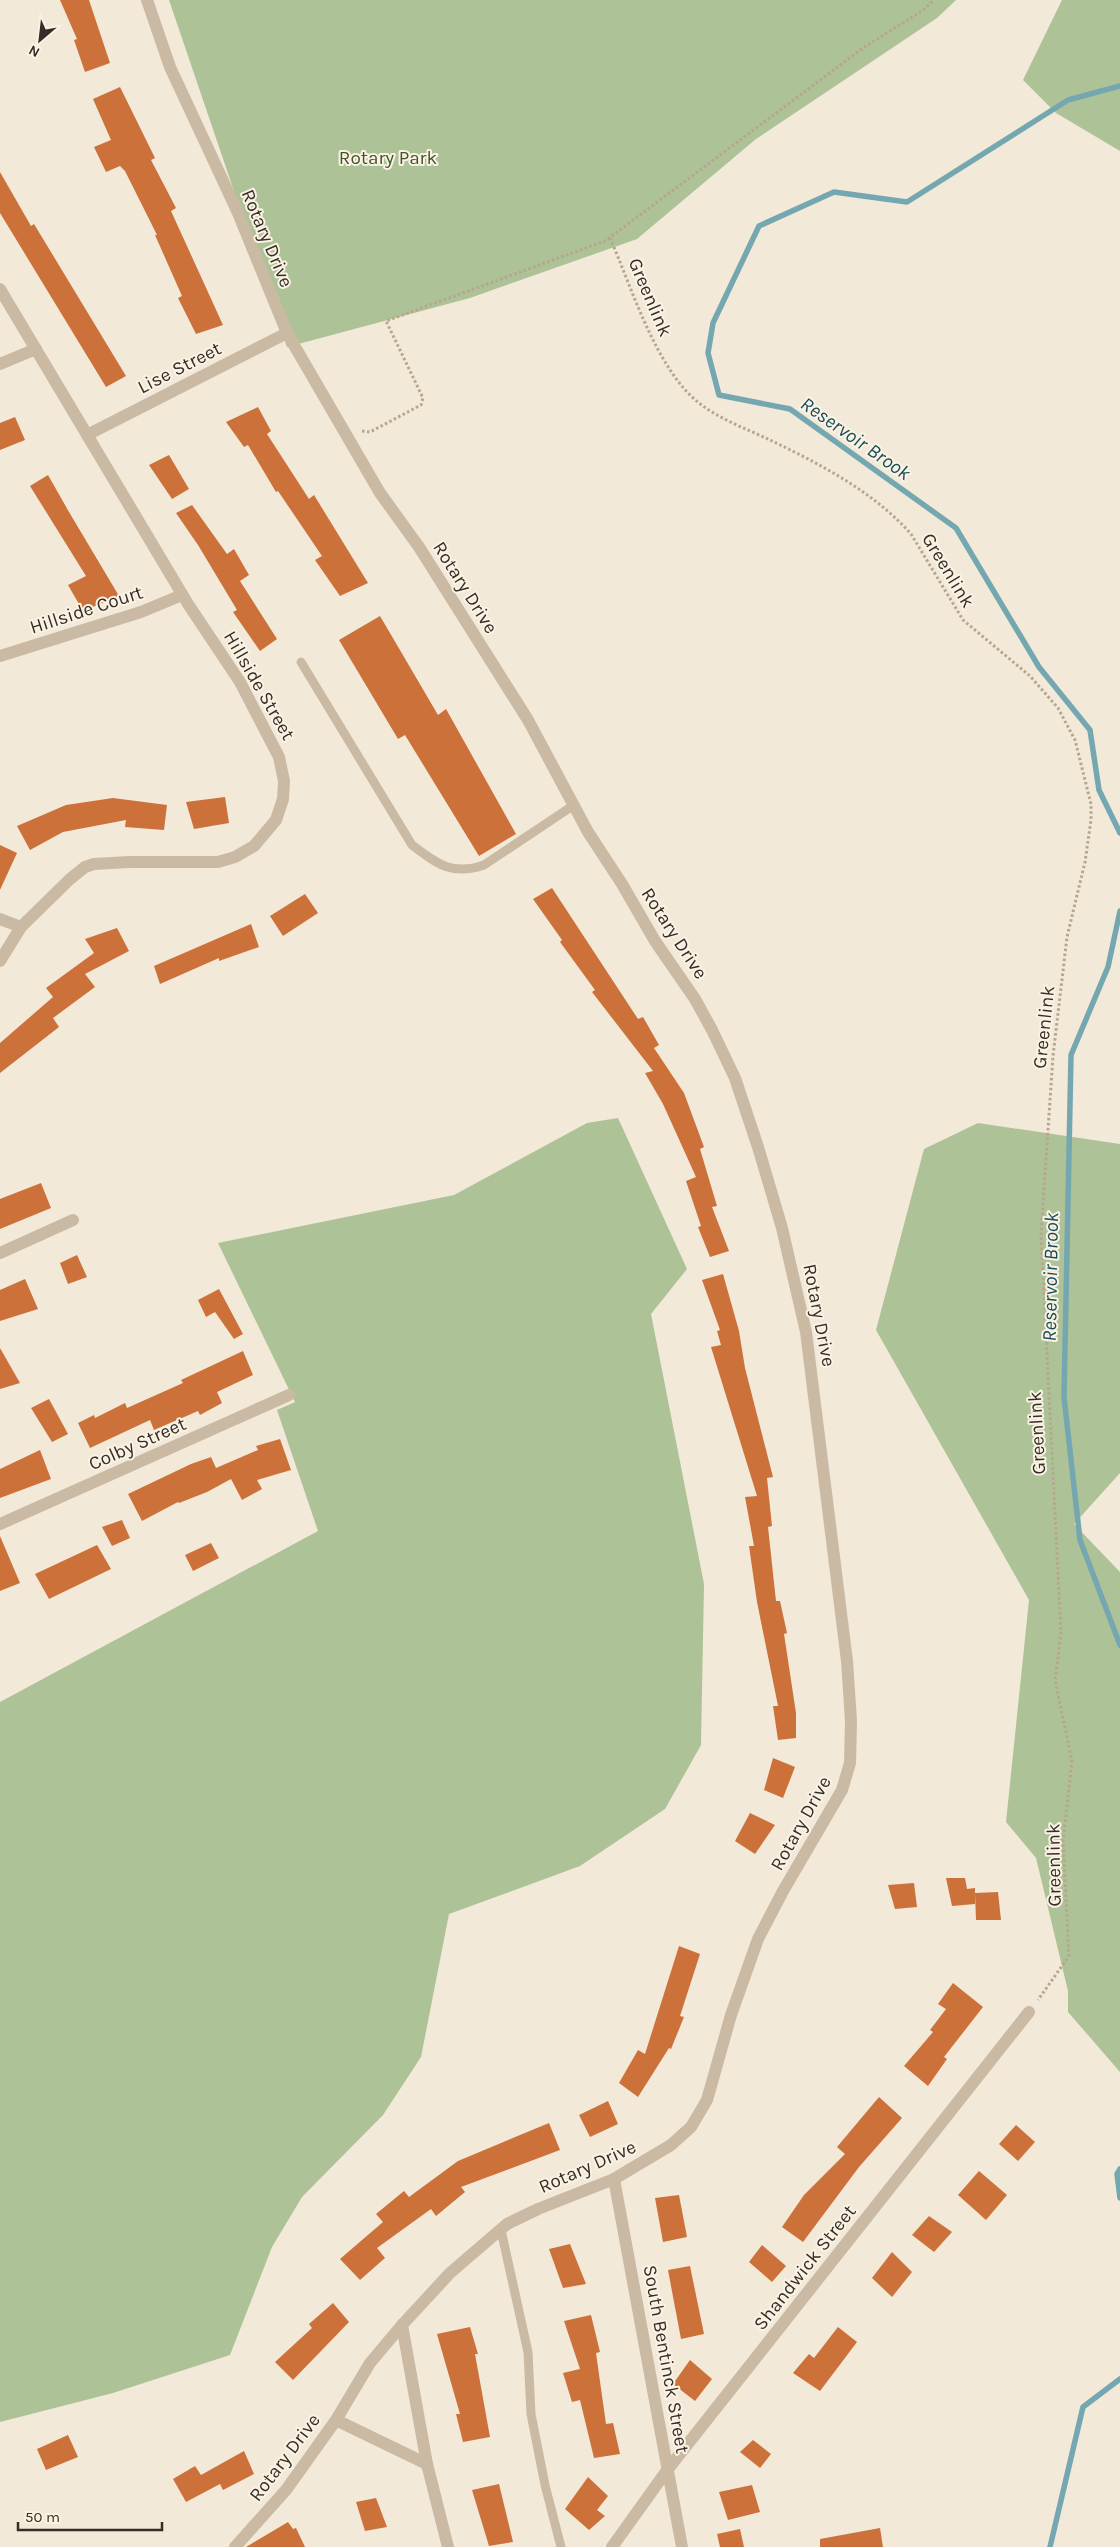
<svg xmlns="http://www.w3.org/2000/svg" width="1120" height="2547" viewBox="0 0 1120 2547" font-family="Karla,sans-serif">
<rect width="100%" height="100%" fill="#f2e9d8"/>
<g fill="#aec297">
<polygon points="169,0 956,0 937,18 756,139 637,239 470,298 287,347"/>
<polygon points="1062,0 1120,0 1120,151 1056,113 1023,80"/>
<polygon points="618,1118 687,1269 651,1314 704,1584 701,1745 665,1809 580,1866 449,1914 421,2057 383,2115 302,2197 272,2247 230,2355 113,2393 0,2422 0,1702 318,1531 277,1410 295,1402 218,1243 454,1195 587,1123"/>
<polygon points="978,1123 1120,1144 1120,1473 1074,1524 1120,1572 1120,2072 1068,2012 1068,1991 1036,1858 1006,1822 1029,1600 876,1330 924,1149"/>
</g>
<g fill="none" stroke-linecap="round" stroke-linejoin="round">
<g stroke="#75a7b1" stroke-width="5.5">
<polyline points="1120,86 1068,100 907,202 834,192 759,226 713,323 708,353 719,395 790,409 956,528 1039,667 1090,730 1099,790 1120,833"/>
<polyline points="1120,911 1108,967 1071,1055 1064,1397 1080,1540 1120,1645"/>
<polyline points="1120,2169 1117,2174 1120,2198"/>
<polyline points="1050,2547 1083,2407 1120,2379"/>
</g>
</g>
<g fill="#cd713b">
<polygon points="60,0 89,0 110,63 85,72 74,40 77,39"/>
<polygon points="120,87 155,158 151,160 176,208 171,211 223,325 196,334 178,298 182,296 155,235 157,235 125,171 120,166 106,172 94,147 111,140 93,99"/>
<polygon points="0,172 31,226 34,224 126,376 106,387 0,213"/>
<polygon points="258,407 271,431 267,434 309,499 314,495 368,583 340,596 315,560 322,556 278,491 276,492 248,445 244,447 226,422"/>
<polygon points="15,417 25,440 0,450 0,423"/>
<polygon points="169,455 189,489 172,499 149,465"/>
<polygon points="48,475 69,512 119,596 83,611 68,585 86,576 30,486"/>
<polygon points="192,505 227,554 234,549 249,575 240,581 277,639 260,651 233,612 237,610 198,545 176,513"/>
<polygon points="380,616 438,715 446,709 516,834 479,856 405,735 398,739 339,640"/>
<polygon points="225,797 229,823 194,829 186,802"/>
<polygon points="113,798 167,805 164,830 125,827 126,820 63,832 30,850 17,826 66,805"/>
<polygon points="0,845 17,853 0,890"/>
<polygon points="552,888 638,1019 643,1017 659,1045 654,1048 684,1093 704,1147 700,1149 717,1206 712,1207 729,1251 710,1257 698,1227 701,1226 686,1181 696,1177 663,1104 645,1073 653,1071 592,992 595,990 560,942 562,940 533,899"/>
<polygon points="305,894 318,913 283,936 270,916"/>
<polygon points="251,924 259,947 219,961 219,958 160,984 154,966"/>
<polygon points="117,928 129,951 85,974 95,987 53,1018 59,1027 0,1073 0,1043 53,997 46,988 94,953 85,939"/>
<polygon points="41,1183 51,1208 0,1229 0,1199"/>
<polygon points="77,1255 87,1277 68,1284 60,1263"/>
<polygon points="723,1274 739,1331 745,1368 773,1477 767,1478 772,1526 768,1527 776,1601 780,1601 787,1633 784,1634 796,1713 796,1738 778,1740 773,1706 778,1706 757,1602 749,1546 754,1546 745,1497 757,1496 711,1347 721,1345 717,1331 720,1330 702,1280"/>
<polygon points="25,1279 38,1309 0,1321 0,1290"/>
<polygon points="219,1289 243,1334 234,1339 215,1312 206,1317 198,1300"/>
<polygon points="0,1348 20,1383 0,1389"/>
<polygon points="243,1351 253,1375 217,1392 222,1403 200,1415 198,1411 154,1430 150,1420 90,1448 78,1423 94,1415 95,1418 125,1403 127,1408 183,1383 181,1380"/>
<polygon points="49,1399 68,1434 52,1442 31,1408"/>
<polygon points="280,1439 291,1470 257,1480 262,1489 242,1500 231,1479 207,1492 179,1503 178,1502 142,1521 128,1494 191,1464 211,1457 216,1468 258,1450 256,1446"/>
<polygon points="40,1450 51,1479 0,1498 0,1469"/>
<polygon points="122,1520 130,1538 112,1546 102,1527"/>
<polygon points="0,1536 20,1583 0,1591"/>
<polygon points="211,1543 219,1558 193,1571 185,1555"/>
<polygon points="97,1545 111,1569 49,1599 35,1574"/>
<polygon points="773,1758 795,1767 783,1798 764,1790"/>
<polygon points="750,1813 775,1825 755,1854 735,1841"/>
<polygon points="946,1878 965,1878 967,1889 975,1888 975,1904 952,1906"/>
<polygon points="914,1883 917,1907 895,1909 888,1885"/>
<polygon points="998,1892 1001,1920 976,1920 975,1893"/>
<polygon points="679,1946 700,1954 680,2016 684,2017 671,2049 669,2048 638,2097 619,2083 638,2050 645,2054"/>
<polygon points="953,1983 983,2007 944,2057 947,2059 928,2086 904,2066 933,2032 930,2030 946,2009 938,2004"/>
<polygon points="879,2097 902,2118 859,2167 803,2242 782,2227 804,2195 845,2154 837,2147"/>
<polygon points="608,2101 618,2124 590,2137 579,2115"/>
<polygon points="549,2123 560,2150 461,2187 465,2192 436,2216 431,2209 377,2248 385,2258 360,2280 340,2259 383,2222 376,2214 404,2191 409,2197 458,2161"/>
<polygon points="1016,2125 1035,2142 1018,2161 999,2144"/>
<polygon points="979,2171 1007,2195 986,2220 958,2195"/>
<polygon points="679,2195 687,2237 663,2242 655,2198"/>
<polygon points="929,2216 952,2232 934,2252 912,2235"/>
<polygon points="570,2244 586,2284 563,2288 549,2249"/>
<polygon points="762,2245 786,2266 772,2282 749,2262"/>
<polygon points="892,2252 912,2272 892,2297 872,2278"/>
<polygon points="690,2266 704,2334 681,2339 668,2270"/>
<polygon points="333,2303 349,2322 293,2380 275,2362 312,2328 309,2324"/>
<polygon points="591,2315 600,2352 596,2353 606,2424 613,2423 620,2454 594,2458 580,2400 572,2402 563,2373 580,2369 564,2321"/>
<polygon points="470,2327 478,2354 475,2354 490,2437 463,2442 456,2414 460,2414 437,2334"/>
<polygon points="838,2327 857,2342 820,2391 793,2373 809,2354 814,2358"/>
<polygon points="690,2360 712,2379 695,2401 673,2384"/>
<polygon points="68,2435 78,2457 46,2470 37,2449"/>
<polygon points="753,2440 771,2454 760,2468 740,2452"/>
<polygon points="244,2451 254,2474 223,2490 220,2484 186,2502 173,2479 195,2466 201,2475"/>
<polygon points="588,2477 608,2496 597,2510 605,2516 589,2530 565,2509"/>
<polygon points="499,2484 513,2542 489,2546 472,2490"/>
<polygon points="752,2485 760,2512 728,2520 719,2492"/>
<polygon points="376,2498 387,2527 365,2531 356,2502"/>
<polygon points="288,2522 293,2529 296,2528 305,2547 246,2547"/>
<polygon points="880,2528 883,2547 820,2547 820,2539"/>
<polygon points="740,2529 744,2547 720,2547 717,2534"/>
</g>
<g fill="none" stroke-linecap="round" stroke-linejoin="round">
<g stroke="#b7a58d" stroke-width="3" stroke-dasharray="2.5 2.5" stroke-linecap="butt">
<path d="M610 238C632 288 656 369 699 403 719 419 747 429 770 440 820 464 874 492 911 534L963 620 1030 676 1058 708 1075 740 1091 804V820L1085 862 1067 937 1053 1056 1041 1233 1061 1634 1055 1680 1072 1761 1063 1842 1069 1956 1038 2000"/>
<polyline points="362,431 370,432 421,405 423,398 386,321 605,241 863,48 922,11 934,0"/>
</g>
<g stroke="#cbbaa3" stroke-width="9">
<path d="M301 662 412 845C437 864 452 876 484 865L574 805"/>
<polyline points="501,2230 528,2352 531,2414 545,2485 561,2547"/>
</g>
<g stroke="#cbbaa3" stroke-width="12">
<polyline points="147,0 170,67 238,213 287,333 380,493 419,547 528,720 588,832 622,884 655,941 695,999 712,1030 735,1078 758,1147 782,1228 806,1332 847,1661 851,1721 850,1763 842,1790 783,1891 758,1939 731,2015 707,2100 691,2127 671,2145 614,2179 538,2209 507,2224 450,2273 402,2325 370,2363 336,2420 286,2490 235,2547"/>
<polyline points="0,289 188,604 240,682 279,757 284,781 283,799 276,820 254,846 235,857 218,862 129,862 94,864 85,867 70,879 21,927 0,961"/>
<polyline points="0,364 36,349"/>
<polyline points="87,435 287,333"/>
<polyline points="0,656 141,612 182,595"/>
<polyline points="0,919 21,927"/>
<polyline points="0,1253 73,1220"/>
<polyline points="0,1524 289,1395"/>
<polyline points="614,2179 682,2547"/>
<polyline points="402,2325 427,2464 448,2547"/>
<polyline points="336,2420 427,2464"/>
<polyline points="612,2547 668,2469 1029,2012"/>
</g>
</g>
<g text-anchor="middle" stroke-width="4" stroke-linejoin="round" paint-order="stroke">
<g font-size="19" fill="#3f5528" stroke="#faf3e4">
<text x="388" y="164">Rotary Park</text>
</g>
<g font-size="19" fill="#352d26" stroke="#faf3e4">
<text transform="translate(268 238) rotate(67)" y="7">Rotary Drive</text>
<text transform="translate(651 297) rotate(67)" y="7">Greenlink</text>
<text transform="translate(179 367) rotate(-27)" y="7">Lise Street</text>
<text transform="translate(949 570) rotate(59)" y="7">Greenlink</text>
<text transform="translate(466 587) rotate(58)" y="7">Rotary Drive</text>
<text transform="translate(86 609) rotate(-18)" y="7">Hillside Court</text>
<text transform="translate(260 685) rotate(60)" y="7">Hillside Street</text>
<text transform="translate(675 933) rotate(57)" y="7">Rotary Drive</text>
<text transform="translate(1043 1027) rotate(-84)" y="7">Greenlink</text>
<text transform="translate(820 1315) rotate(79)" y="7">Rotary Drive</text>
<text transform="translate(1036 1433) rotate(-93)" y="7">Greenlink</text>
<text transform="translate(137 1443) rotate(-24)" y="7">Colby Street</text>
<text transform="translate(800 1823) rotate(-61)" y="7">Rotary Drive</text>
<text transform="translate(1053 1865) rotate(-91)" y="7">Greenlink</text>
<text transform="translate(587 2166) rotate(-24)" y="7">Rotary Drive</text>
<text transform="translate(804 2267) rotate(-52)" y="7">Shandwick Street</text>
<text transform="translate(667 2359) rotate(80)" y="7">South Bentinck Street</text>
<text transform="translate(284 2457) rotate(-53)" y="7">Rotary Drive</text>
</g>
<g font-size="20" font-style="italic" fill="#194d59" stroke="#faf3e4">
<text transform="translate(856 438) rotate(35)" y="7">Reservoir Brook</text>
<text transform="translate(1050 1277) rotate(-89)" y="7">Reservoir Brook</text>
</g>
</g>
<g transform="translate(40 40) rotate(208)" stroke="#faf3e4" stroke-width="4" paint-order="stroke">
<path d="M0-4L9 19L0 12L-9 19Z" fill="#352d26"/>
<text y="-8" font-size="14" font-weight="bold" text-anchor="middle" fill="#352d26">N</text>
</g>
<path d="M18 2522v8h144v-8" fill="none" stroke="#352d26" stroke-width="2.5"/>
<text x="25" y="2522" font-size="15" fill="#352d26" stroke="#faf3e4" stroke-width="4" paint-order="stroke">50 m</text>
</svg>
